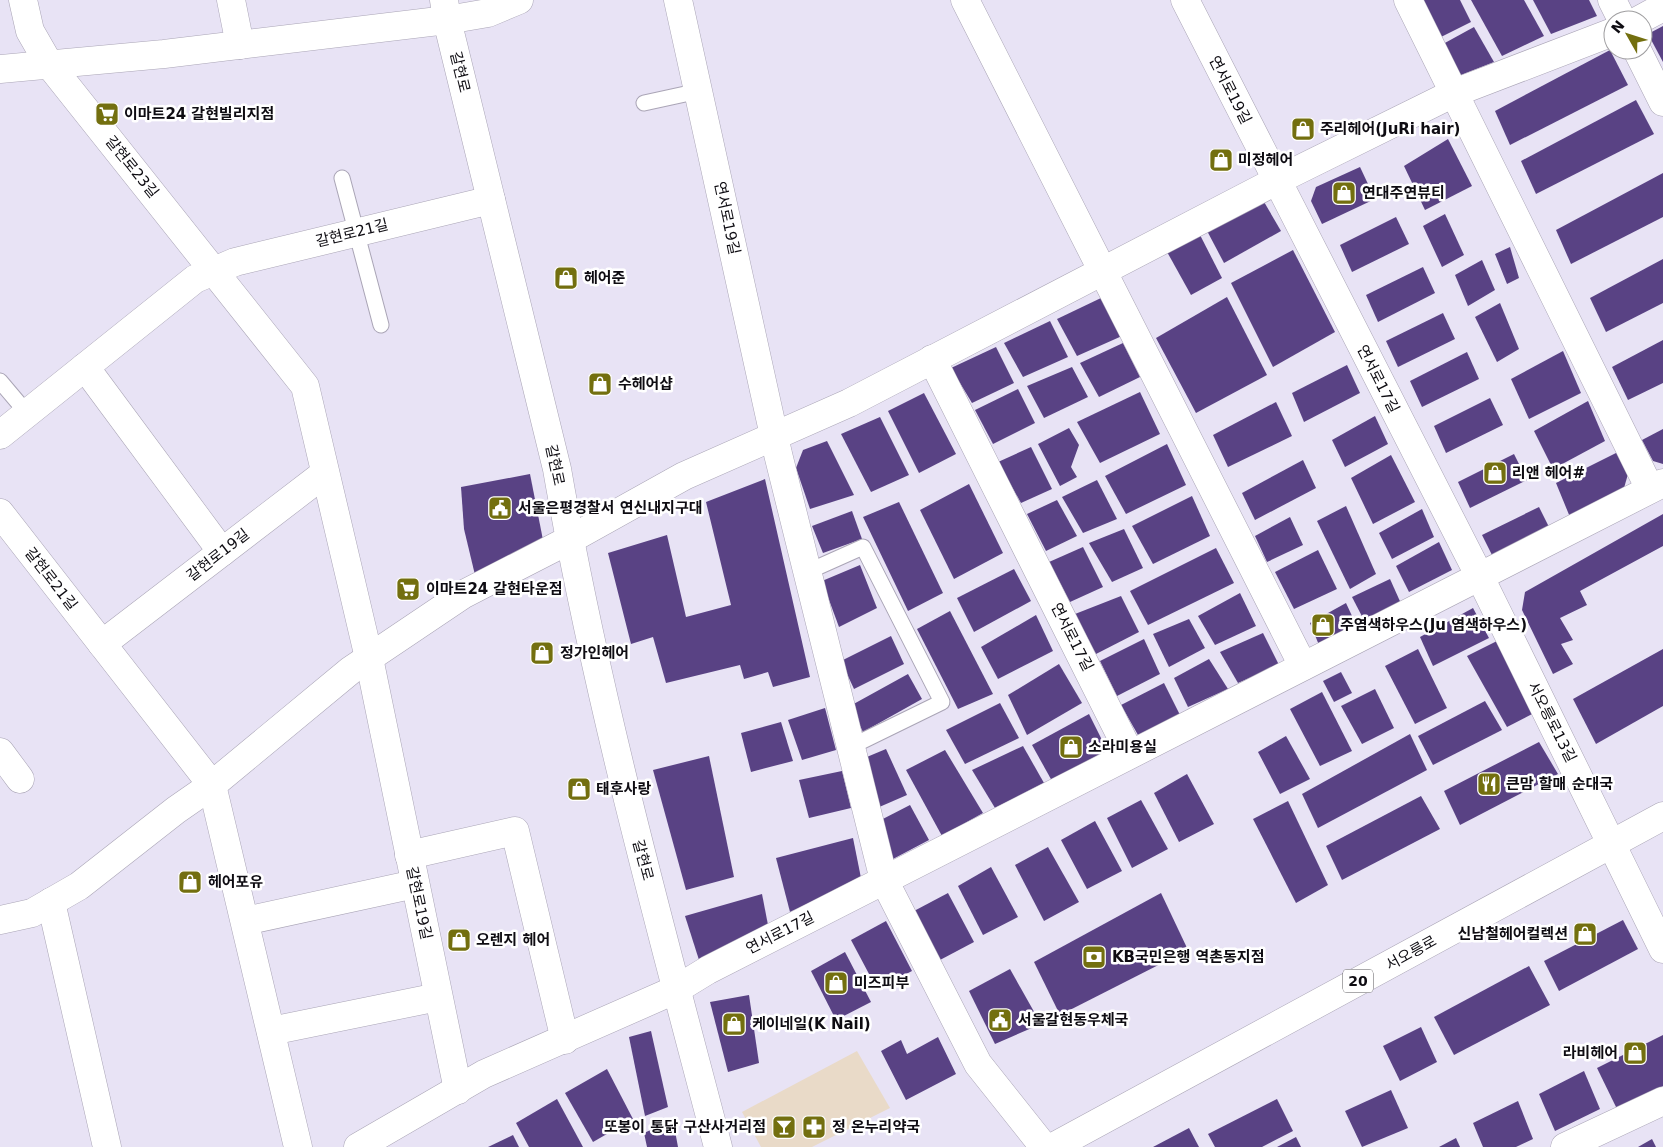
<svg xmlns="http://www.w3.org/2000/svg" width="1663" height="1147" viewBox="0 0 1663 1147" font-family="'DejaVu Sans','Noto Sans KR',sans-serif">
<rect width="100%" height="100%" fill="#e8e3f5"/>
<polygon fill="#e9dac8" points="857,1051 890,1108 812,1147 761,1147 742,1112"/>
<g fill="#594284">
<polygon points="1420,0 1460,0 1471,22 1439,38"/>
<polygon points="1471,0 1524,0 1544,36 1502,56"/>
<polygon points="1533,0 1589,0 1597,16 1551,34"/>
<polygon points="1663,26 1663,62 1648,34"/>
<polygon points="1474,27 1494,62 1461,75 1443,44"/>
<polygon points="1610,50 1628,85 1510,145 1495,111"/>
<polygon points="1636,100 1654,134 1536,194 1521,161"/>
<polygon points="1448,139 1472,186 1425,210 1404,166"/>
<polygon points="1360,167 1375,199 1322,224 1311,201 1316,187"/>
<polygon points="1663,173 1663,217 1571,264 1556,230"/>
<polygon points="1260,195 1281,231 1224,263 1205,227"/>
<polygon points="1445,214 1464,255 1442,267 1423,226"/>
<polygon points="1396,217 1409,244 1352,272 1340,245"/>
<polygon points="1199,233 1222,278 1191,295 1166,250"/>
<polygon points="1510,247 1519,278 1507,284 1495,254"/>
<polygon points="1293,250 1335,332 1273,367 1231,283"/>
<polygon points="1663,259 1663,303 1606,332 1590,298"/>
<polygon points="1482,260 1495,290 1468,306 1455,275"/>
<polygon points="1423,267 1435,293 1378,322 1366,295"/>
<polygon points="1227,297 1267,375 1196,413 1156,338"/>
<polygon points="1101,298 1122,336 1077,356 1057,319"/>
<polygon points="1500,303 1519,349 1497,362 1475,317"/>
<polygon points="1443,313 1455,339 1398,367 1386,341"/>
<polygon points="1050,321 1068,357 1023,377 1004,343"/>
<polygon points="1663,340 1663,383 1628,400 1612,367"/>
<polygon points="1123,343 1140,377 1099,397 1080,363"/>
<polygon points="996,347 1014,383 972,403 951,368"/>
<polygon points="1563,351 1581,393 1529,419 1511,379"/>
<polygon points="1467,352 1479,379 1422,407 1410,381"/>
<polygon points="1347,365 1360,393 1304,422 1292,393"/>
<polygon points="1072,367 1088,397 1044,418 1027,386"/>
<polygon points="1018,389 1035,423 993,444 975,410"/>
<polygon points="1140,392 1160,434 1100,463 1077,422"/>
<polygon points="924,393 956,454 919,473 888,411"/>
<polygon points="1490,398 1503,425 1446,453 1434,426"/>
<polygon points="1588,401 1605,441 1553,469 1534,431"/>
<polygon points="1276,402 1292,436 1228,467 1213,435"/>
<polygon points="1375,416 1388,444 1345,467 1332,440"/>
<polygon points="880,417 909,475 871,492 841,434"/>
<polygon points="1069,428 1079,445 1071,467 1077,477 1060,486 1038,444"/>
<polygon points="1663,429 1663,464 1653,461 1642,440"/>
<polygon points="827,441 854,495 810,509 796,468 803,450"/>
<polygon points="1167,444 1186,485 1126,514 1105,476"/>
<polygon points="1031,447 1052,489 1021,503 998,462"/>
<polygon points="1620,451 1628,474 1622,495 1572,522 1556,483"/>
<polygon points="1514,454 1527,480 1470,508 1458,482"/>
<polygon points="1391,455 1415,502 1373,524 1351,478"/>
<polygon points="1303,460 1316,488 1255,520 1242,493"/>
<polygon points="530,474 543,540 475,575 464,529 461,487"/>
<polygon points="765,479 810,677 773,687 768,672 744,679 740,665 666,683 653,637 631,644 608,553 667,535 686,617 731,605 706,502"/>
<polygon points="1097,480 1117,519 1083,533 1062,497"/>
<polygon points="969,484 1003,553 954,579 920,510"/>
<polygon points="1192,496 1210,536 1153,564 1132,526"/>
<polygon points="1057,500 1077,536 1046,551 1027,514"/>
<polygon points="899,502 943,593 908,611 863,517"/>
<polygon points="1346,506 1376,574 1350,589 1317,521"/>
<polygon points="1539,507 1552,533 1495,561 1482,535"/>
<polygon points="1422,509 1434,537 1392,559 1379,533"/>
<polygon points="852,511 862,539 823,553 812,526"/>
<polygon points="1663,514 1663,546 1580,591 1587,605 1560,618 1573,640 1561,644 1573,664 1553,674 1522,610 1525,592"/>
<polygon points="1290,517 1303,545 1267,562 1255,536"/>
<polygon points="1124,529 1143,568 1112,582 1089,543"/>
<polygon points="1439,542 1452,570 1409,592 1396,566"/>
<polygon points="1083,547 1103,587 1070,602 1049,562"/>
<polygon points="1216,548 1234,583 1148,625 1130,591"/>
<polygon points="1318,550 1337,589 1294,609 1275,572"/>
<polygon points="860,565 877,608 839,627 822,581"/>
<polygon points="1014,569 1031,601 974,632 957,598"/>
<polygon points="1390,579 1403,608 1367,626 1352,597"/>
<polygon points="1240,593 1256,626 1215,645 1198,616"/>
<polygon points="1121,596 1139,632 1096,654 1075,614"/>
<polygon points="1346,603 1359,631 1321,650 1310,623"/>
<polygon points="1473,608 1489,638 1433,666 1420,637"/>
<polygon points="950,611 993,694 958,709 917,629"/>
<polygon points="1036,615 1053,651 998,679 981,647"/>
<polygon points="1189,619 1205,648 1169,667 1153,634"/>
<polygon points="1263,633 1279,665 1238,683 1220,652"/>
<polygon points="891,636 904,664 854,689 841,661"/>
<polygon points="1144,639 1160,674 1117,696 1100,661"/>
<polygon points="1501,639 1536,712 1507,727 1467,656"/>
<polygon points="1418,649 1447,708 1415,724 1385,666"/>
<polygon points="1663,649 1663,706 1596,744 1573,699"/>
<polygon points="1209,659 1228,689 1188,707 1174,678"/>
<polygon points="1059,664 1082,703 1027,735 1008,695"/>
<polygon points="1341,672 1352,693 1334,702 1323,681"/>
<polygon points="908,674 922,699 863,732 850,706"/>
<polygon points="1164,683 1180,715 1138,735 1121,705"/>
<polygon points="1375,689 1394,728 1362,744 1341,706"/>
<polygon points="1322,692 1352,751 1320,766 1290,709"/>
<polygon points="1485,701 1502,730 1433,765 1418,736"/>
<polygon points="1000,703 1019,738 965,764 946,730"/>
<polygon points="825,708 836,750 802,760 788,720"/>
<polygon points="1089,714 1107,750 1052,781 1032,745"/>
<polygon points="781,722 793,761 751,772 741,733"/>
<polygon points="1410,734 1427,770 1318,828 1302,794"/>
<polygon points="1286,736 1310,779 1280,794 1258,752"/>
<polygon points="1539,742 1558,774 1460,825 1444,791"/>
<polygon points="1023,746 1044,783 995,808 972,770"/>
<polygon points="886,749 907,795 877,808 862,759"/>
<polygon points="945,750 983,813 942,836 906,770"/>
<polygon points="709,756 734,877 686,890 653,770"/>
<polygon points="842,771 851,808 809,818 799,780"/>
<polygon points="1187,774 1214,824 1179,842 1154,793"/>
<polygon points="1421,796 1440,829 1342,880 1326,846"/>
<polygon points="1141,800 1168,849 1132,868 1107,818"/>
<polygon points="1288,801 1328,885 1296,903 1253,819"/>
<polygon points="910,805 929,840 893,859 877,822"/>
<polygon points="1095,821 1122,871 1087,889 1061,840"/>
<polygon points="853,838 861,878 790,912 776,858"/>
<polygon points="1048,847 1079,902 1044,921 1015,865"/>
<polygon points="991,867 1018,917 983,935 958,886"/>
<polygon points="948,893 974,942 940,960 914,911"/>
<polygon points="1161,893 1188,950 1060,1015 1034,962"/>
<polygon points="762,894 768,925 699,960 685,916"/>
<polygon points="1623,920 1638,949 1559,991 1544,961"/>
<polygon points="886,921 912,971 877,989 851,940"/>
<polygon points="845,952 871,1002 836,1020 811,971"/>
<polygon points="1529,966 1550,1005 1454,1055 1434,1017"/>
<polygon points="1010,969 1041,1024 995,1044 969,991"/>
<polygon points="749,995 759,1063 728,1072 710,1002"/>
<polygon points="1421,1027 1437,1062 1400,1081 1383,1046"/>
<polygon points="651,1031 668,1107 645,1116 629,1037"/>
<polygon points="1663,1035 1663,1086 1617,1109 1597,1068"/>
<polygon points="938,1037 956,1074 906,1100 881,1051 901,1040 907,1054"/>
<polygon points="607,1069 633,1119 593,1142 565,1093"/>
<polygon points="1584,1071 1600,1109 1555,1131 1539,1094"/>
<polygon points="1391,1090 1408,1128 1362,1147 1345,1111"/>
<polygon points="557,1099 583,1147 529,1147 516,1123"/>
<polygon points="1277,1099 1293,1131 1262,1147 1215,1147 1208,1134"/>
<polygon points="1518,1101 1533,1139 1516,1147 1483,1147 1473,1123"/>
<polygon points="673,1120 678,1147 647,1147 644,1133"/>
<polygon points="1189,1128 1199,1147 1153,1147"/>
<polygon points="513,1135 519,1147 488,1147"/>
<polygon points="1296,1137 1301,1147 1277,1147"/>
<polygon points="1456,1138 1460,1147 1439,1147"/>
<polygon points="1652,1139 1656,1147 1638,1147"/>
</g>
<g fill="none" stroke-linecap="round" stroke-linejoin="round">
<g stroke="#aaa5b6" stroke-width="17">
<g id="lane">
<polyline points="644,103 699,91"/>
<polyline points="342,178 381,325"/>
<polyline points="0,381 27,413"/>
<polyline points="807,572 863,547 942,702 850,747"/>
</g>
</g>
<g stroke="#aaa5b6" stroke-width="29">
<g id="street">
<polyline points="23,0 30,31 49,64 305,386 369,658 458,1090"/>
<polyline points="231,0 240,45"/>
<polyline points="678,0 778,454 884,880 978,1064 1044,1147"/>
<polyline points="965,0 1303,666"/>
<polyline points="1185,0 1480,577 1663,949"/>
<polyline points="1408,0 1650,489"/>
<polyline points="1612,0 1622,20"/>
<polyline points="1639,20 1663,7"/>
<polyline points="1637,50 1663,102"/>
<polyline points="0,69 164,54 447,20 488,13 519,0"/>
<polyline points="932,359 1130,754"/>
<polyline points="85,367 222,552"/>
<polyline points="0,435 195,279 235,262 491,200"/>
<polyline points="0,513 212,785 298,1147"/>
<polyline points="102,644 325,473"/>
<polyline points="0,752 20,779"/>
<polyline points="409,855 515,831 565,1040"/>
<polyline points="51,902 107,1147"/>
<polyline points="0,920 32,913 79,886 176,810 212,785 351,670 464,594 569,540 684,476 849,403 1276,181 1454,93 1613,32"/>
<polyline points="245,921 415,884"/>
<polyline points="271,1031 438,997"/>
<polyline points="358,1147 484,1074 677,989 708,970 1663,483"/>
<polyline points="1565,1147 1663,1101"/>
</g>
</g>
<g stroke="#aaa5b6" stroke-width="29">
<path id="secondary" d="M444 0 447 20 557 469C597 698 659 922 718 1147"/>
</g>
<g stroke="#aaa5b6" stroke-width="29">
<polyline id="primary" points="1053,1147 1663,816"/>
</g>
<use href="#lane" stroke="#fff" stroke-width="15"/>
<use href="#street" stroke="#fff" stroke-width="28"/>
<use href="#secondary" stroke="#fff" stroke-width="28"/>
<use href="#primary" stroke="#fff" stroke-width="28"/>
</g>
<defs>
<g id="supermarket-square" transform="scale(1.25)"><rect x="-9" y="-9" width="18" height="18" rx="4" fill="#736f0f" stroke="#fff"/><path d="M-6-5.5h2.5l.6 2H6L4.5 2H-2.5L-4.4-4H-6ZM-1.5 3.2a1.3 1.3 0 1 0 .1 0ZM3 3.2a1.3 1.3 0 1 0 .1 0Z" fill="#fff"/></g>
<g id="shop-square" transform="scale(1.25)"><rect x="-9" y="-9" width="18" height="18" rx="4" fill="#736f0f" stroke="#fff"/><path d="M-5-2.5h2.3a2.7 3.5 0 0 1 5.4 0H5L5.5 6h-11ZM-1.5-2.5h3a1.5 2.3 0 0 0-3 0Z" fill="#fff"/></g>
<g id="civic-square" transform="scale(1.25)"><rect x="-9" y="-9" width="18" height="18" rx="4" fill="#736f0f" stroke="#fff"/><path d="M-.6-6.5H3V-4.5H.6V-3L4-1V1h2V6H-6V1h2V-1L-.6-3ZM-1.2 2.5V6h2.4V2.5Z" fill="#fff"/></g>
<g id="restaurant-square" transform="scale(1.25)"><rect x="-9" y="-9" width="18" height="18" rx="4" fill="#736f0f" stroke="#fff"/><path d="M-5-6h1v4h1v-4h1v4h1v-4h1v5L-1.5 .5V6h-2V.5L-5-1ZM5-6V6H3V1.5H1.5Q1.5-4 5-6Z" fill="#fff"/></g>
<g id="bank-square" transform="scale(1.25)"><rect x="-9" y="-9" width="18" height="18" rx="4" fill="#736f0f" stroke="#fff"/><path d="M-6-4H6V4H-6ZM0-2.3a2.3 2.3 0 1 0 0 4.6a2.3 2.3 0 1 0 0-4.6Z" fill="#fff"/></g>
<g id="bar-square" transform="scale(1.25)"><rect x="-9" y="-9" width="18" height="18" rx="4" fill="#736f0f" stroke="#fff"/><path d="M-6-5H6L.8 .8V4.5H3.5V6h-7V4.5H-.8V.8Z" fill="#fff"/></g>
<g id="pharmacy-square" transform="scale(1.25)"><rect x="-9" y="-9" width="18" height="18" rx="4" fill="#736f0f" stroke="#fff"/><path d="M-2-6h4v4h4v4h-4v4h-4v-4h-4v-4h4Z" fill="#fff"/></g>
</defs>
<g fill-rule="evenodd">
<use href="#supermarket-square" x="107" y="114"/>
<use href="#shop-square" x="1303" y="129"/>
<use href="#shop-square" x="1221" y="160"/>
<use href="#shop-square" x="1344" y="193"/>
<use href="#shop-square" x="566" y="278"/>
<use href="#shop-square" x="600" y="384"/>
<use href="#shop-square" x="1495" y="473"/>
<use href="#civic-square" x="500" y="508"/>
<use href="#supermarket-square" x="408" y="589"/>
<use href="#shop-square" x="1323" y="625"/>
<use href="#shop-square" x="542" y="653"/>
<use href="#shop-square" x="1071" y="747"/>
<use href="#restaurant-square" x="1489" y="784"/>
<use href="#shop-square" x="579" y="789"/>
<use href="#shop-square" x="190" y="882"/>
<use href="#shop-square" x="1585" y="934"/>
<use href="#shop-square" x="459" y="940"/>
<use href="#bank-square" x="1094" y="957"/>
<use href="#shop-square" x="836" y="983"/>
<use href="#civic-square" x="1000" y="1020"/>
<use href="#shop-square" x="734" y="1024"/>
<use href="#shop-square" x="1635" y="1053"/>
<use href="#bar-square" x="784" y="1127"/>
<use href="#pharmacy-square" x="814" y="1127"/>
</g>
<g text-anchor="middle" stroke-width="5" stroke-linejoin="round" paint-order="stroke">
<rect fill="#fff" stroke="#565559" stroke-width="1" x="1343" y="969.5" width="30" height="23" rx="4"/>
<g font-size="14" font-weight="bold" fill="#0e0c12">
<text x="1358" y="986">20</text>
</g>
<g font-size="15" fill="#0e0c12" stroke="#fff">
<text transform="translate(460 72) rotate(76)" y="5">갈현로</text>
<text transform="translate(1230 90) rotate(63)" y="5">연서로19길</text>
<text transform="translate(132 167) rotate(51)" y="5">갈현로23길</text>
<text transform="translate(727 218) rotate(78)" y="5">연서로19길</text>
<text transform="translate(352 233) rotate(-14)" y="5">갈현로21길</text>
<text transform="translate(1378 379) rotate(63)" y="5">연서로17길</text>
<text transform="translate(555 465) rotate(78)" y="5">갈현로</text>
<text transform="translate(218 555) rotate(-38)" y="5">갈현로19길</text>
<text transform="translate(51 579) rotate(52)" y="5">갈현로21길</text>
<text transform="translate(1072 637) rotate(63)" y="5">연서로17길</text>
<text transform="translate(1552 722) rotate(63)" y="5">서오릉로13길</text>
<text transform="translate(643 860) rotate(75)" y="5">갈현로</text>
<text transform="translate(419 903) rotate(78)" y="5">갈현로19길</text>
<text transform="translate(780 933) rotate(-27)" y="5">연서로17길</text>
<text transform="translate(1411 953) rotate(-29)" y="5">서오릉로</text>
</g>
<g font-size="15" font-weight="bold" fill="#0e0c12" stroke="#fff" text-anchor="start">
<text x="124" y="119">이마트24 갈현빌리지점</text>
<text x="1320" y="134">주리헤어(JuRi hair)</text>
<text x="1238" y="165">미정헤어</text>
<text x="1362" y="198">연대주연뷰티</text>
<text x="584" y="283">헤어준</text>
<text x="618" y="389">수헤어샵</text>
<text x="1512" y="478">리앤 헤어#</text>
<text x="518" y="513">서울은평경찰서 연신내지구대</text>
<text x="426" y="594">이마트24 갈현타운점</text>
<text x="1340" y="630">주염색하우스(Ju 염색하우스)</text>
<text x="560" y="658">정가인헤어</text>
<text x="1088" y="752">소라미용실</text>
<text x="1506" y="789">큰맘 할매 순대국</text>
<text x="596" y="794">태후사랑</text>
<text x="208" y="887">헤어포유</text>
<text x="1568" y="939" text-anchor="end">신남철헤어컬렉션</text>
<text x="476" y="945">오렌지 헤어</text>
<text x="1112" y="962">KB국민은행 역촌동지점</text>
<text x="854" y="988">미즈피부</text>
<text x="1018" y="1025">서울갈현동우체국</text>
<text x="752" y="1029">케이네일(K Nail)</text>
<text x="1618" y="1058" text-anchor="end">라비헤어</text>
<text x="766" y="1132" text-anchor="end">또봉이 통닭 구산사거리점</text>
<text x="832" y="1132">정 온누리약국</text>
</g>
</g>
<g transform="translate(1628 35) rotate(309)"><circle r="24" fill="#ffffff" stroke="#9f9ea0"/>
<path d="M0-4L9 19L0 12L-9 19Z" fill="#736f0f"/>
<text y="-8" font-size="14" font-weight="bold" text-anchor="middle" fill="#0e0c12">N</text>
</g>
</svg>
